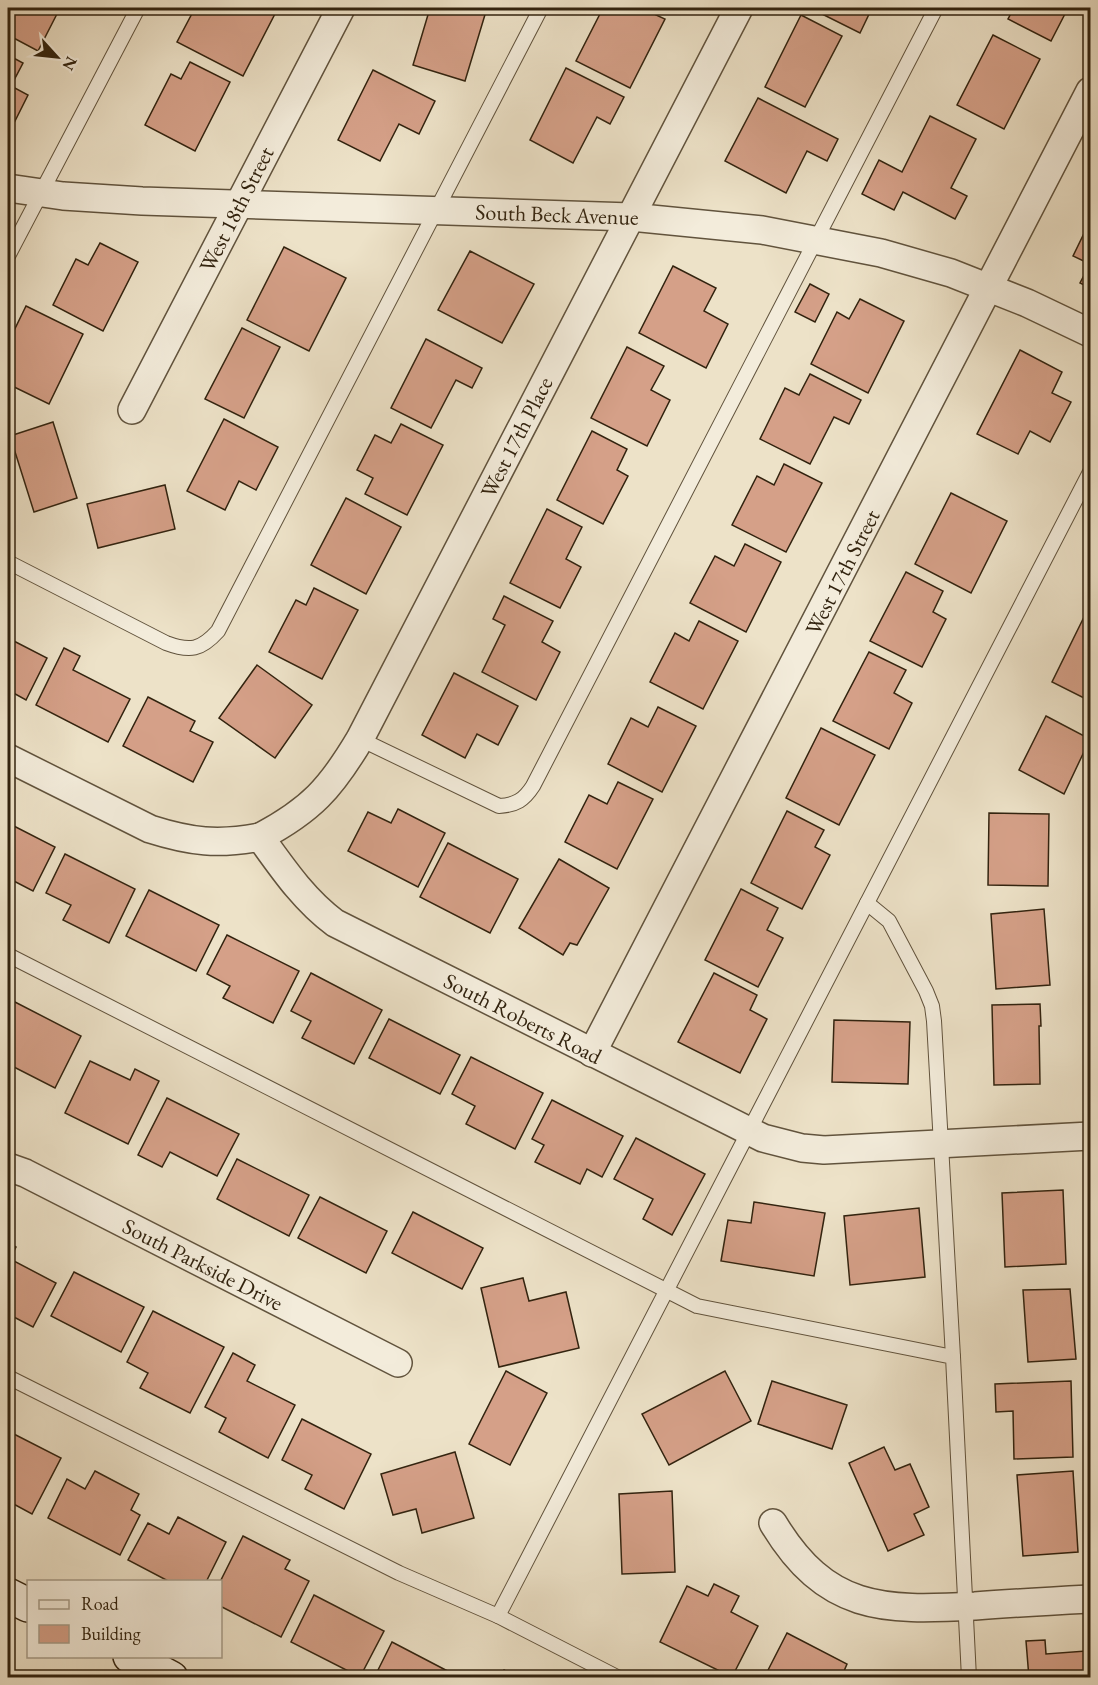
<svg xmlns="http://www.w3.org/2000/svg" width="1098" height="1685" viewBox="0 0 1098 1685" font-family="'EB Garamond',serif">
<rect width="100%" height="100%" fill="#ede2c8"/>
<filter id="stains"><feTurbulence type="fractalNoise" baseFrequency=".00333" numOctaves="4"/><feColorMatrix values="0 0 0 0 .2 0 0 0 0 .09 0 0 0 0 .02 0 0 0 .5 -.17"/></filter>
<radialGradient id="worn" r=".72"><stop offset=".6" stop-color="#630" stop-opacity="0"/><stop offset="1" stop-color="#630" stop-opacity=".3"/></radialGradient>
<g fill="#d5a088" stroke="#32230f" stroke-width="1.5">
<polygon points="10,8 60,8 38,51 8,35 8,13"/>
<polygon points="195,8 278,8 243,76 177,42"/>
<polygon points="430,8 487,8 465,81 413,65"/>
<polygon points="603,8 641,8 665,19 630,88 576,61"/>
<polygon points="810,8 872,8 860,33"/>
<polygon points="1014,8 1068,8 1051,41 1008,19"/>
<polygon points="801,15 842,36 805,107 765,87"/>
<polygon points="993,35 1040,59 1004,129 957,105"/>
<polygon points="8,55 23,63 11,86 28,95 8,135"/>
<polygon points="190,62 230,82 195,151 145,125 171,74 181,79"/>
<polygon points="566,68 624,97 610,124 597,117 573,163 530,140"/>
<polygon points="373,70 435,101 419,134 399,124 380,161 338,140"/>
<polygon points="758,98 838,139 827,161 807,151 786,193 725,161"/>
<polygon points="930,116 976,139 951,188 967,196 955,219 903,192 894,210 862,194 879,160 902,172"/>
<polygon points="1090,221 1090,288 1080,283 1090,264 1073,256"/>
<polygon points="100,243 138,262 103,331 53,305 76,259 88,265"/>
<polygon points="284,247 346,278 309,351 247,320"/>
<polygon points="470,251 534,284 502,343 438,310"/>
<polygon points="673,266 716,288 704,311 728,324 706,368 639,333"/>
<polygon points="810,284 829,294 815,322 795,312"/>
<polygon points="860,299 904,321 868,393 811,364 837,312 849,319"/>
<polygon points="26,306 83,334 49,404 8,384 8,343"/>
<polygon points="242,328 280,347 244,418 205,399"/>
<polygon points="426,339 482,368 472,388 456,380 431,428 391,408"/>
<polygon points="627,347 664,366 651,390 670,400 647,446 591,418"/>
<polygon points="1020,350 1062,372 1052,393 1071,402 1050,442 1030,431 1018,454 977,434"/>
<polygon points="810,374 861,400 849,424 834,417 810,464 760,439 785,388 799,395"/>
<polygon points="224,419 278,447 256,490 239,481 225,510 187,491"/>
<polygon points="53,422 77,498 34,512 10,436"/>
<polygon points="401,424 443,445 407,515 365,494 373,478 357,470 375,435 391,443"/>
<polygon points="592,431 627,449 617,470 628,476 603,524 557,500"/>
<polygon points="784,464 822,483 786,552 732,525 757,476 774,485"/>
<polygon points="165,485 175,529 98,548 87,504"/>
<polygon points="951,493 1007,521 971,593 915,564"/>
<polygon points="346,498 401,527 366,594 311,565"/>
<polygon points="547,509 582,527 566,559 581,567 560,608 510,583"/>
<polygon points="745,544 781,562 746,632 690,603 715,556 734,566"/>
<polygon points="906,572 943,591 933,612 946,619 922,667 870,641"/>
<polygon points="314,588 358,610 322,679 269,652 296,600 306,605"/>
<polygon points="504,596 553,621 542,642 560,652 536,700 482,672 505,625 493,619"/>
<polygon points="1084,617 1090,620 1090,701 1052,682"/>
<polygon points="699,621 738,641 703,709 650,682 675,633 689,641"/>
<polygon points="8,638 47,658 26,700 8,690"/>
<polygon points="64,648 80,656 73,670 130,699 108,742 36,705"/>
<polygon points="869,652 906,670 894,693 912,703 889,749 833,721"/>
<polygon points="257,665 312,705 275,758 219,718"/>
<polygon points="454,673 518,706 498,745 477,734 465,758 422,735"/>
<polygon points="148,697 195,721 190,731 213,742 193,782 123,746"/>
<polygon points="658,707 696,726 662,792 608,764 631,718 648,727"/>
<polygon points="1046,716 1090,739 1064,794 1019,770"/>
<polygon points="821,728 875,755 839,825 786,798"/>
<polygon points="618,782 653,799 617,869 565,842 589,795 607,804"/>
<polygon points="398,809 445,833 418,887 348,851 368,812 391,823"/>
<polygon points="787,811 824,830 815,847 830,855 802,909 751,883"/>
<polygon points="989,813 1049,814 1048,886 988,885"/>
<polygon points="8,823 55,847 33,891 8,878"/>
<polygon points="448,843 518,879 490,933 420,897"/>
<polygon points="65,854 135,889 109,943 63,920 71,905 46,893"/>
<polygon points="559,859 609,888 577,945 570,943 563,955 519,928"/>
<polygon points="741,889 778,908 767,930 783,938 758,987 705,960"/>
<polygon points="149,890 219,925 196,971 126,936"/>
<polygon points="1044,909 1050,985 996,989 991,914"/>
<polygon points="227,935 299,971 273,1023 223,998 230,986 207,974"/>
<polygon points="311,973 382,1010 354,1064 302,1038 311,1021 291,1011"/>
<polygon points="714,973 757,995 750,1010 767,1019 740,1073 678,1042"/>
<polygon points="13,1001 81,1036 55,1088 8,1064 8,1011"/>
<polygon points="1040,1004 1041,1026 1039,1026 1040,1084 994,1085 992,1005"/>
<polygon points="389,1019 460,1055 440,1094 369,1058"/>
<polygon points="834,1020 910,1022 908,1084 832,1082"/>
<polygon points="471,1057 543,1093 515,1149 466,1124 475,1106 452,1094"/>
<polygon points="90,1061 130,1080 135,1069 159,1081 128,1144 65,1113"/>
<polygon points="167,1098 239,1134 217,1176 170,1152 162,1167 138,1155"/>
<polygon points="552,1100 623,1136 602,1177 587,1169 580,1184 535,1162 544,1145 532,1139"/>
<polygon points="636,1138 705,1174 672,1235 643,1219 653,1199 614,1179"/>
<polygon points="237,1159 309,1195 289,1236 217,1199"/>
<polygon points="1063,1190 1066,1264 1005,1267 1002,1193"/>
<polygon points="320,1197 387,1231 366,1273 298,1238"/>
<polygon points="754,1202 825,1213 814,1276 721,1261 728,1220 751,1223"/>
<polygon points="919,1208 925,1277 850,1285 844,1216"/>
<polygon points="413,1212 483,1248 462,1289 392,1253"/>
<polygon points="8,1242 16,1247 10,1259 56,1283 33,1327 8,1314"/>
<polygon points="74,1272 144,1307 121,1352 51,1316"/>
<polygon points="523,1278 529,1301 566,1292 579,1348 499,1367 481,1288"/>
<polygon points="1070,1289 1076,1359 1028,1362 1023,1290"/>
<polygon points="153,1311 224,1347 190,1413 140,1388 148,1373 127,1362"/>
<polygon points="233,1353 255,1365 247,1381 295,1405 268,1458 219,1432 226,1418 205,1407"/>
<polygon points="506,1371 547,1393 510,1465 469,1444"/>
<polygon points="725,1371 751,1421 669,1465 642,1414"/>
<polygon points="772,1381 847,1405 832,1449 758,1424"/>
<polygon points="1071,1381 1073,1457 1014,1459 1013,1411 996,1412 995,1384"/>
<polygon points="302,1419 371,1454 344,1509 305,1489 312,1475 282,1460"/>
<polygon points="8,1431 61,1458 32,1514 8,1501"/>
<polygon points="884,1447 895,1470 910,1464 929,1507 914,1514 924,1535 888,1551 849,1463"/>
<polygon points="455,1452 474,1518 422,1533 416,1509 393,1515 381,1474"/>
<polygon points="95,1471 139,1494 131,1510 140,1515 120,1555 48,1518 67,1479 85,1489"/>
<polygon points="1073,1471 1078,1552 1023,1556 1017,1475"/>
<polygon points="672,1491 675,1572 622,1574 619,1494"/>
<polygon points="178,1517 226,1542 206,1582 170,1582 128,1560 148,1523 169,1534"/>
<polygon points="243,1536 290,1560 285,1569 309,1581 281,1637 220,1606 220,1582"/>
<polygon points="714,1584 739,1596 731,1612 758,1626 732,1677 660,1642 687,1586 708,1596"/>
<polygon points="314,1595 384,1631 360,1677 291,1642"/>
<polygon points="787,1633 847,1664 841,1678 764,1678"/>
<polygon points="1045,1640 1046,1654 1086,1651 1088,1678 1029,1678 1026,1641"/>
<polygon points="392,1642 461,1678 374,1678"/>
<polygon points="504,1670 518,1678 501,1678"/>
<polygon points="934,1671 934,1678 863,1678 862,1675"/>
</g>
<g fill="none" stroke-linecap="round" stroke-linejoin="round">
<g stroke="#61533d" stroke-width="16">
<g id="lane">
<polyline points="8,256 138,8"/>
<path d="M8 562 166 643C190 652 201 650 218 631L541 8"/>
<path d="M360 739 499 806C516 805 524 800 533 786L936 8"/>
<polyline points="867,903 889,921 926,991 932,1006 934,1021 953,1357"/>
<polyline points="8,955 697,1306 953,1357 969,1678"/>
<polyline points="8,1377 399,1573 498,1616 1090,472"/>
<polyline points="498,1616 619,1678"/>
</g>
</g>
<g stroke="#61533d" stroke-width="30">
<g id="street">
<polyline points="8,188 63,196 142,201 631,217 762,230 881,253 951,273 1027,303 1090,333"/>
<polyline points="132,410 341,8"/>
<path d="M8 758 150 829C191 842 218 845 260 837 283 869 304 900 335 923L763 1138 802 1148 824 1150 1090 1136"/>
<path d="M260 837C311 810 331 788 360 739L739 8"/>
<polyline points="592,1053 1090,91"/>
<polyline points="8,1167 25,1173 398,1363"/>
<path d="M773 1523C826 1611 882 1611 975 1606 1014 1603 1052 1601 1090 1599"/>
</g>
</g>
<g stroke="#32230f" stroke-width="36">
<g id="secondary">
<polyline points="8,1595 28,1605"/>
<polyline points="130,1656 171,1678"/>
</g>
</g>
<use href="#lane" stroke="#f3ecdb" stroke-width="14"/>
<use href="#street" stroke="#f3ecdb" stroke-width="27"/>
<use href="#secondary" stroke="#f3ecdb" stroke-width="33"/>
</g>
<g text-anchor="middle" stroke-width="6" stroke-linejoin="round" paint-order="stroke">
<g font-size="22" fill="#32230f" stroke="#f3ecdb">
<text transform="translate(236 209) rotate(-63)" y="8">West 18th Street</text>
<text transform="translate(557 214) rotate(2)" y="8">South Beck Avenue</text>
<text transform="translate(516 437) rotate(-63)" y="8">West 17th Place</text>
<text transform="translate(842 572) rotate(-63)" y="8">West 17th Street</text>
<text transform="translate(523 1018) rotate(27)" y="8">South Roberts Road</text>
<text transform="translate(203 1264) rotate(27)" y="8">South Parkside Drive</text>
</g>
</g>
<rect width="1098" height="1685" fill="none" stroke="#ede2c8" stroke-width="30"/>
<rect x="9" y="9" width="1080" height="1667" fill="none" stroke="#32230f" stroke-width="3"/>
<rect x="15" y="15" width="1068" height="1655" fill="none" stroke="#32230f" stroke-width="1.5"/>
<rect x="27" y="1580" width="195" height="78" fill="#f3ecdb" stroke="#a69c89" stroke-width="1.5"/>
<rect x="39" y="1600" width="30" height="9" fill="#f3ecdb" stroke="#a69c89" stroke-width="1.5"/>
<text x="81" y="1610" font-size="18" fill="#32230f">Road</text>
<rect x="39" y="1625" width="30" height="18" fill="#d5a088" stroke="#a69c89" stroke-width="1.5"/>
<text x="81" y="1640" font-size="18" fill="#32230f">Building</text>
<g transform="translate(57 57) rotate(117)" stroke="#f3ecdb" stroke-width="4.5" paint-order="stroke">
<path d="M0-4.5L10 22L0 15L-10 22Z" fill="#32230f"/>
<text y="-9" font-size="16" font-weight="bold" text-anchor="middle" fill="#32230f">N</text>
</g>
<rect width="100%" height="100%" filter="url(#stains)"/>
<rect width="100%" height="100%" fill="url(#worn)"/>
</svg>
